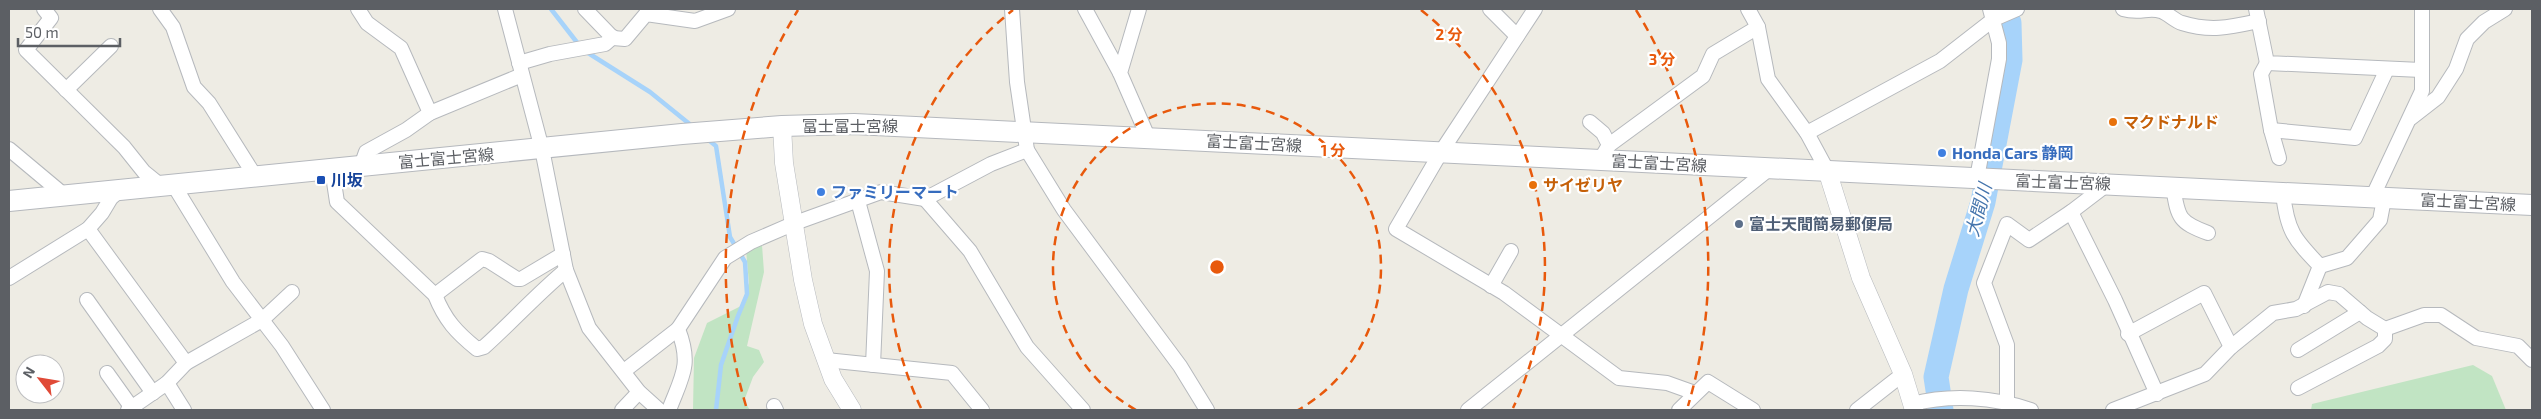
<svg xmlns="http://www.w3.org/2000/svg" width="2541" height="419" viewBox="0 0 2541 419" font-family="'Exo 2','Noto Sans JP',sans-serif">
<rect width="100%" height="100%" fill="#eeece4"/>
<g fill="#c1e4c3">
<polygon points="762,245 764,272 747,346 759,350 764,362 753,377 744,401 750,410 693,410 694,358 707,323 741,306 749,283 746,250"/>
<polygon points="2473,365 2492,376 2506,410 2311,410 2312,404"/>
</g>
<g fill="none" stroke-linecap="round" stroke-linejoin="round">
<g stroke="#a7d3fa" stroke-width="4.5">
<polyline points="551,9 579,45"/>
<polyline points="585,51 650,92 692,126"/>
<polyline points="706,138 716,146 730,237 745,262 747,294 738,316 721,365 716,410"/>
</g>
<polyline stroke="#a7d3fa" stroke-width="25" points="1941,410 1936,377 1956,289 1983,202 2010,60 2009,23 2004,9"/>
<g stroke="#b6b9bd" stroke-width="16">
<g id="minor">
<polyline points="44,9 51,18 26,50 124,147 144,172 160,185"/>
<polyline points="160,9 173,27 194,87 209,103 255,176"/>
<polyline points="358,9 367,23 401,48 430,113"/>
<polyline points="505,9 542,149 566,270 589,328 639,392 659,410"/>
<polyline points="585,9 613,38 625,39 646,14 695,21 728,9"/>
<polyline points="1012,9 1017,82 1027,150 1064,210 1180,366 1207,410"/>
<polyline points="1085,9 1120,73"/>
<polyline points="1139,9 1120,73 1148,137"/>
<polyline points="1490,9 1517,36"/>
<polyline points="1535,9 1441,152 1396,229 1504,293 1619,378 1667,383 1695,393"/>
<polyline points="1748,9 1758,27 1768,79 1807,133 1827,170"/>
<path d="M2123 9C2140 14 2148 7 2161 11 2169 14 2175 21 2182 23 2211 32 2231 27 2259 21"/>
<polyline points="2256,9 2267,63 2421,70"/>
<polyline points="519,63 550,54 605,44 613,37"/>
<polyline points="2267,63 2261,74 2271,130 2279,158"/>
<polyline points="66,90 111,46"/>
<polyline points="2411,118 2438,97 2456,69 2467,39 2484,22 2505,9"/>
<polyline points="1590,122 1603,133 1609,145"/>
<polyline points="2271,130 2355,138 2387,69"/>
<polyline points="1807,133 1940,61 1994,19 2017,9"/>
<polyline points="9,149 64,195"/>
<polyline points="1600,160 1609,145 1703,76 1713,54 1758,27"/>
<polyline points="361,166 366,152 406,130 430,113 522,75"/>
<path d="M332 169 337 202 435 295C445 320 456 332 477 349L484 347C512 322 537 294 566 270"/>
<polyline points="1977,178 1999,59 1999,43 1990,9"/>
<polyline points="173,184 233,282 282,346 323,410"/>
<path d="M2173 187C2178 217 2178 222 2208 233"/>
<path d="M2283 193C2287 231 2294 239 2320 266L2304 306"/>
<polyline points="2372,198 2422,91 2422,9"/>
<polyline points="925,199 970,251 1027,347 1083,410"/>
<polyline points="858,201 877,271 873,365"/>
<polyline points="2071,212 2115,300 2157,394"/>
<polyline points="88,229 186,363"/>
<polyline points="2320,266 2347,258 2380,220 2384,199"/>
<polyline points="9,278 88,229 102,213 111,198 121,189"/>
<polyline points="1491,286 1511,251"/>
<polyline points="435,295 482,259 489,261 517,279 521,279 563,254"/>
<polyline points="87,300 153,393"/>
<polyline points="2128,334 2204,293 2231,347"/>
<polyline points="2298,350 2360,312"/>
<polyline points="826,360 952,373 982,410"/>
<polyline points="624,371 678,329"/>
<polyline points="107,373 132,408"/>
<polyline points="167,383 184,410"/>
<polyline points="2298,388 2378,346 2385,339 2385,329"/>
<polyline points="2007,402 2007,345 1984,283 2007,224 2029,240 2071,212 2109,183"/>
<path d="M1912 404C1951 394 1994 397 2031 410"/>
<polyline points="774,406 776,410"/>
<polyline points="128,410 167,383 186,363 262,320 292,292"/>
<polyline points="622,410 639,392"/>
<path d="M669 410C682 376 692 365 678 329L725 258 751 242 795 223 881 192 925 199 991 164 1027 150"/>
<polyline points="1468,410 1769,169"/>
<polyline points="1679,410 1708,382 1753,410"/>
<polyline points="1857,410 1903,374"/>
<polyline points="2113,410 2205,374 2231,347 2273,313 2296,309 2328,292 2339,294 2367,318 2385,329 2424,315 2441,315 2476,338 2518,346 2532,360"/>
</g>
</g>
<g stroke="#b6b9bd" stroke-width="19">
<g id="tertiary">
<polyline points="782,126 784,163 803,280 813,324 833,379 852,410"/>
<polyline points="1827,170 1861,278 1903,374 1914,410"/>
</g>
</g>
<g stroke="#b5b8bd" stroke-width="22">
<polyline id="secondary" points="9,201 682,134 782,126 854,124 2532,205"/>
</g>
<use href="#minor" stroke="#fff" stroke-width="14"/>
<use href="#tertiary" stroke="#fff" stroke-width="18"/>
<use href="#secondary" stroke="#fff" stroke-width="20"/>
</g>
<g fill="none" stroke="#e8590c" stroke-width="2.5" stroke-dasharray="9 6">
<path d="M1136 410A164 164 0 1 1 1298 410"/>
<path d="M921 408A328 328 0 0 1 1013 10M1421 10A328 328 0 0 1 1513 408"/>
<path d="M746 406A491 491 0 0 1 798 10M1636 10A491 491 0 0 1 1688 406"/>
</g>
<g fill="#e8710a" stroke="#fff" stroke-width="2">
<circle cx="2113" cy="122" r="5"/>
<circle cx="1533" cy="185" r="5"/>
</g>
<g fill="#3f7fe0" stroke="#fff" stroke-width="2">
<circle cx="1942" cy="153" r="5"/>
<circle cx="821" cy="192" r="5"/>
</g>
<rect fill="#1a4fb4" stroke="#fff" stroke-width="2" x="316" y="175" width="10" height="10" rx="2.5"/>
<circle fill="#5c6f8a" stroke="#fff" stroke-width="2" cx="1739" cy="224" r="5"/>
<g text-anchor="middle" stroke-width="4.5" stroke-linejoin="round" paint-order="stroke">
<g font-size="16" font-weight="bold" fill="#c56008" stroke="#fff" text-anchor="start">
<text x="2123" y="128">マクドナルド</text>
<text x="1543" y="191">サイゼリヤ</text>
</g>
<g font-size="16" fill="#5c5f64" stroke="#fff">
<text x="850" y="132">富士富士宮線</text>
<text transform="translate(1254 143) rotate(3)" y="6">富士富士宮線</text>
<text transform="translate(446 158) rotate(-5)" y="6">富士富士宮線</text>
<text transform="translate(1659 163) rotate(3)" y="6">富士富士宮線</text>
<text transform="translate(2063 182) rotate(2)" y="6">富士富士宮線</text>
<text transform="translate(2468 202) rotate(3)" y="6">富士富士宮線</text>
</g>
<g font-size="16" font-weight="bold" fill="#366cbe" stroke="#fff" text-anchor="start">
<text x="1952" y="159">Honda Cars 静岡</text>
<text x="831" y="198">ファミリーマート</text>
</g>
<g font-size="16" font-weight="bold" fill="#164399" stroke="#fff" text-anchor="start">
<text x="331" y="186">川坂</text>
</g>
<g font-size="16" font-weight="bold" fill="#4e5e75" stroke="#fff" text-anchor="start">
<text x="1749" y="230">富士天間簡易郵便局</text>
</g>
<g font-size="18" font-style="italic" fill="#4474ac" stroke="#fff">
<text transform="translate(1979 210) rotate(-75)" y="6">大間川</text>
</g>
</g>
<circle cx="1217" cy="267" r="8" fill="#e8590c" stroke="#fff" stroke-width="2.5"/>
<g font-size="15" text-anchor="middle" font-weight="bold" fill="#e8590c" stroke="#fff" stroke-width="4.5" stroke-linejoin="round" paint-order="stroke">
<text x="1449" y="40">2 分</text>
<text x="1662" y="65">3 分</text>
<text x="1333" y="156">1 分</text>
</g>
<rect width="2541" height="419" fill="none" stroke="#5c5f64" stroke-width="20"/>
<g transform="translate(40 379) rotate(301)"><circle r="24" fill="#ffffff" stroke="#bebfc1"/>
<path d="M0-4L9 19L0 12L-9 19Z" fill="#e04a37"/>
<text y="-8" font-size="14" font-weight="bold" text-anchor="middle" fill="#5c5f64">N</text>
</g>
<path d="M18 38v8h102v-8" fill="none" stroke="#5c5f64" stroke-width="2.5"/>
<text x="25" y="38" font-size="15" fill="#5c5f64" stroke="#ffffff" stroke-width="4" paint-order="stroke">50 m</text>
</svg>
